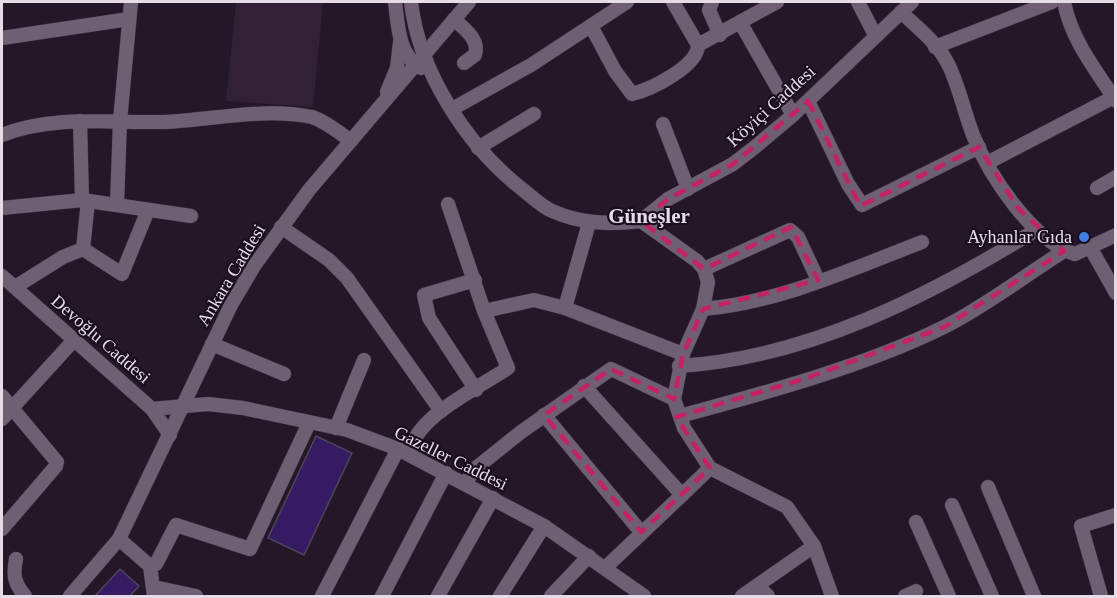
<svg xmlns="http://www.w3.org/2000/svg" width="1117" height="598" viewBox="0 0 1117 598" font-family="'Times New Roman',serif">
<rect width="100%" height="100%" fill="#241728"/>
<polygon fill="#312036" points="236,2 323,2 313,107 226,101"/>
<g fill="#361a62" stroke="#4c465c" stroke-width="1.5">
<polygon points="316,436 352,453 304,555 268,538"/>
<polygon points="120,569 139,586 129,597 94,597"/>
</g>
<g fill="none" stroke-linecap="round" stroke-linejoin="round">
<g stroke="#3d333f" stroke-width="15">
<g id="minor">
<path d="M395 2C398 25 398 55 421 68"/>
<path d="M411 2C419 72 467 146 522 189 531 196 541 206 552 211 581 224 610 225 641 221L697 261 704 269 708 282 703 309 683 354 674 399 684 428 710 468 787 507 814 546 832 596"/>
<polyline points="673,2 698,45 740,22 793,115"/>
<polyline points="712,2 709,10 720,35"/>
<polyline points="858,2 875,35"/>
<path d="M1064 2C1071 39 1095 69 1116 101"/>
<path d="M901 12C917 27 937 43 947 62 957 79 965 115 973 135 989 175 1032 241 1075 254L1116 235"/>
<path d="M454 19C464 29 480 39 475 55L464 63"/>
<polyline points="740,22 777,2"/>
<path d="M591 26 615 71 632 94C652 89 698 66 698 45"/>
<polyline points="2,38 129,19"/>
<polyline points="935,47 1052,2"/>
<polyline points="387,92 397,68 400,42"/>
<polyline points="808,101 848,184 862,205 979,147"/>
<polyline points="452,109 531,65 627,2"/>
<polyline points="80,121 82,200"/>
<polyline points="663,124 688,189"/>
<path d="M2 135C54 115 109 123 165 122 213 120 264 107 312 117 325 121 340 133 351 141"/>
<polyline points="478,148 534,114"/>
<polyline points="987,163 1116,96"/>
<polyline points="1097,188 1116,177"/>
<polyline points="448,204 484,311 534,300 565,308"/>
<polyline points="117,205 120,121 131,2"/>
<polyline points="2,208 82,200 191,216"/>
<polyline points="641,221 668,199 733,164 755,147 793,115 912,2"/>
<polyline points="589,223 565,308 683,354"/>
<polyline points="281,227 329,260 347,278 441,411"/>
<polyline points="1090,247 1116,293"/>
<polyline points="83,249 122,274 148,210"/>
<polyline points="83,249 88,201"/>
<polyline points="704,269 790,230 798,237 818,280"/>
<polyline points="2,276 152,409 170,435"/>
<polyline points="475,280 424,295 429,318 476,390"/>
<polyline points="15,287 63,257 83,249"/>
<path d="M703 309C778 303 852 269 922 242"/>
<polyline points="212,344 284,374"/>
<path d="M679 366C808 358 929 296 1036 230"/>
<polyline points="584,386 682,495 710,468"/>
<polyline points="2,396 57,462 56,466 2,529"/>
<polyline points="152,409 208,404 243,408 347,430 398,449 544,526 644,596"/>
<polyline points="544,415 641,532"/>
<path d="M680 416C765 393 865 366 944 327 986 306 1024 276 1064 251"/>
<polyline points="2,419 74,340"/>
<polyline points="336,428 364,360"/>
<path d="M410 454C413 417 479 388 508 368L484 311"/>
<polyline points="466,482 476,468 521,432 611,369 674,399"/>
<polyline points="988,487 1034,596"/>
<polyline points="952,505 992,596"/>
<polyline points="916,522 949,596"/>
<polyline points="119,539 150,566 154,596"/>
<path d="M16 559C13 575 14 583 25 596"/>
<polyline points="150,566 156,564 176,525 250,549 309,423"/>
<polyline points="606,567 682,495"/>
<polyline points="758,586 768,596"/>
<polyline points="154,587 196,596"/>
<polyline points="70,596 119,539 231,305 254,266 309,190 469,2"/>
<polyline points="322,596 398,449"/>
<polyline points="382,596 446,473"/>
<polyline points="438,596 493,498"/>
<polyline points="500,596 544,526"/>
<polyline points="551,596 589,556"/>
<polyline points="742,596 814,546"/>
<polyline points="905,596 916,591"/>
<polyline points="1101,596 1081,526 1116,515"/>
</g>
</g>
<use href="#minor" stroke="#6e5f72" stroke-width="14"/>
</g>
<path fill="none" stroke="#c42262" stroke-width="4.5" stroke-dasharray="12 8" stroke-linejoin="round" d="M808 101 860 206 979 147 1018 208 1064 251 944 327 807 378 676 417 710 468 641 532 544 415 611 369 674 399 683 354 703 309 818 280 791 227 704 269 641 221 668 199 733 164Z"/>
<circle fill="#3f7fe0" stroke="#1b0e1e" stroke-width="2" cx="1084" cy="237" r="6"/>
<g text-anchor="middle" stroke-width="4.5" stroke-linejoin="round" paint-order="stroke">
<g font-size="18" fill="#e5dce7" stroke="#1b0e1e">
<text transform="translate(771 106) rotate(-42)" y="6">Köyiçi Caddesi</text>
<text transform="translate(231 275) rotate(-59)" y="6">Ankara Caddesi</text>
<text transform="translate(101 339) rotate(41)" y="6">Devoğlu Caddesi</text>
<text transform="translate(451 458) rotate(26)" y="6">Gazeller Caddesi</text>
</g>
<g font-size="18" fill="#e5dce7" stroke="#1b0e1e" text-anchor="end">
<text x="1072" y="243">Ayhanlar Gıda</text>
</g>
<g font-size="21" font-weight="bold" fill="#e5dce7" stroke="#1b0e1e">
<text x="649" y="223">Güneşler</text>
</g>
</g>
<rect width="1117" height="598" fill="none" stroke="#e5dce7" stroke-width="6"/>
</svg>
